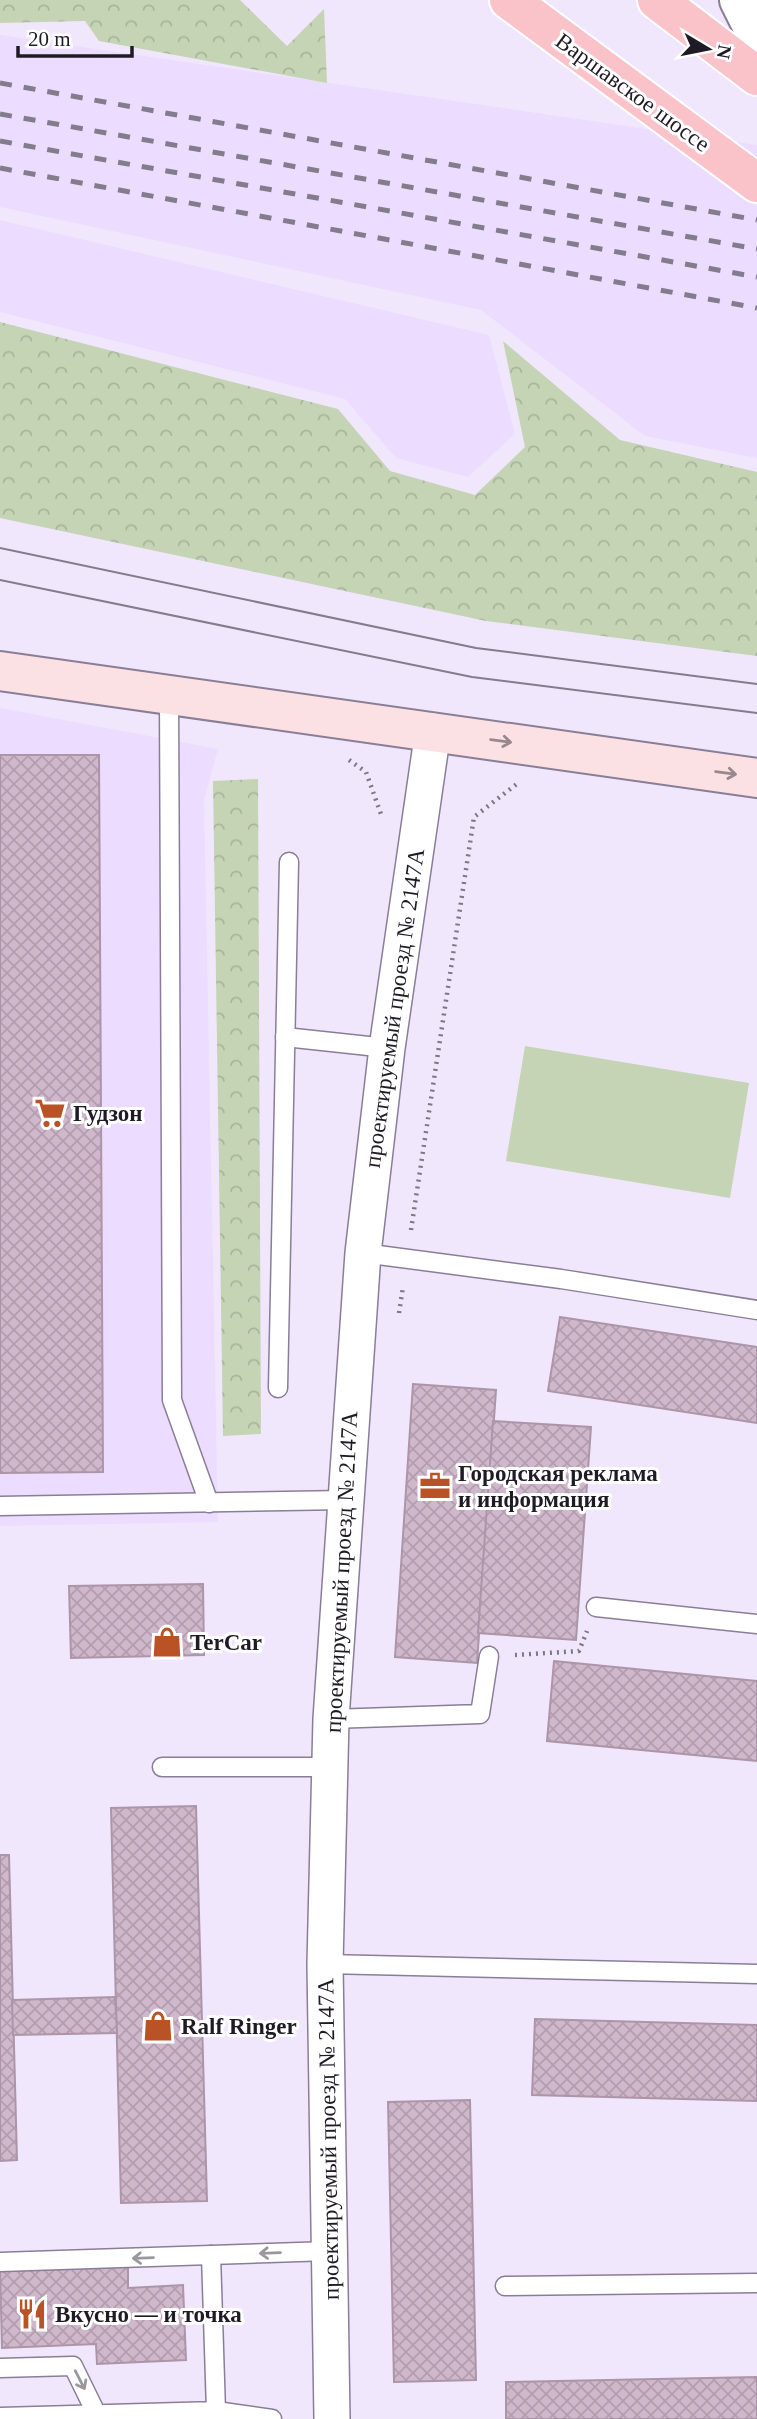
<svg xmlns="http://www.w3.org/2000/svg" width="757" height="2419" viewBox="0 0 757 2419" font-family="Georgia,serif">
<defs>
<pattern id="forest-crowns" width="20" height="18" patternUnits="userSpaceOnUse" patternTransform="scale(1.75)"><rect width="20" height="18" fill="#c4d4b5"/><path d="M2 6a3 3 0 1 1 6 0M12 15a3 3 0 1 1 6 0" fill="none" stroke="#a8b59c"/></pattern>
<pattern id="building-cross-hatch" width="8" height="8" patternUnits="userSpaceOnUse" patternTransform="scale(1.75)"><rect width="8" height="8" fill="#d0b8cc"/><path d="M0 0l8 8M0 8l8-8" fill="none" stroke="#b29eaf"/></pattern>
</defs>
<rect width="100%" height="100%" fill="#f1e7fd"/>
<g fill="#ecdcff">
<polygon points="0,35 757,145 757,458 645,436 481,310 0,207"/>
<polygon points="0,220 489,335 515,434 468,477 396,458 345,399 0,312"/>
<polygon points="0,708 218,749 204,800 218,1522 0,1526"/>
</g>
<polygon fill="#c4d4b5" points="525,1046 749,1083 730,1198 506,1161"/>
<g fill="url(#forest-crowns)">
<polygon points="0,0 240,0 287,46 324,9 327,83 99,41 85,21 0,23"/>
<polygon points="0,322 338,409 390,471 475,495 525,447 503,341 620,440 757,472 757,656 486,621 0,518"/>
<polygon points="258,779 261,1434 223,1436 213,781"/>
</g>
<g fill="url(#building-cross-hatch)" stroke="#ad95a9" stroke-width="2">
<polygon points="0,755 99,755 103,1472 0,1473"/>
<polygon points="560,1317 757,1347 757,1423 548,1391"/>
<polygon points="413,1384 496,1390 477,1663 395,1657"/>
<polygon points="493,1421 591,1427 576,1640 478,1633"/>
<polygon points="203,1584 204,1655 71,1658 69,1586"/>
<polygon points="554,1661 757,1681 757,1761 547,1741"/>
<polygon points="196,1806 207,2201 121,2203 111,1808"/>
<polygon points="0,1855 9,1855 17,2160 0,2161"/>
<polygon points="115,1997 117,2033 13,2035 12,2000"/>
<polygon points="535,2019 757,2025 757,2101 532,2095"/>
<polygon points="470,2100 476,2380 394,2382 388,2102"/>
<polygon points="128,2266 128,2288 183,2285 186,2360 97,2364 96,2344 2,2348 0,2271"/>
<polygon points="757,2377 757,2419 506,2419 506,2382"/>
</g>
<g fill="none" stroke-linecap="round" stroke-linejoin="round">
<g stroke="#8a7e97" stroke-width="21">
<g id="service">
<polyline points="169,696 172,1400 209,1503"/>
<polyline points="285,1037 387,1048"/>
<polyline points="363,1253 561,1279 757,1310"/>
<polyline points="278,1388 289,862"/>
<polyline points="0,1506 345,1500"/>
<polyline points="596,1607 757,1624"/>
<polyline points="331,1719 480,1714 489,1656"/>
<polyline points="162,1767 330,1767"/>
<polyline points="325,1964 757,1974"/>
<polyline points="0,2262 329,2251"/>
<polyline points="505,2286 757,2283"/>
<polyline points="0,2368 73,2366 97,2415"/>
<polyline points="216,2411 272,2419"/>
<polyline points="0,2417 216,2411 211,2255"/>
</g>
</g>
<g stroke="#8a7e97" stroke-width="38">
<polyline id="minor" points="332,2419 325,1964 331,1719 363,1253 387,1048 433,731"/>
</g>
<g stroke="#8a7e97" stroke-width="42">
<polyline id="tertiary" points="739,0 757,36"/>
</g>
<g stroke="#8a7e97" stroke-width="42">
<polyline id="secondary" points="0,671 757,778"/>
</g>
<g stroke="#fff" stroke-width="42">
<g id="primary">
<polyline points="509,0 757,183"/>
<polyline points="657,0 757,76"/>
</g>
</g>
<g stroke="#7e7786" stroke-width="4.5" stroke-dasharray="2 5" stroke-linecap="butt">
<polyline points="349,760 366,772 382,817"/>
<polyline points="411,1230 474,817 518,783"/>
<polyline points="399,1313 403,1287"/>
<polyline points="515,1655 579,1651 587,1631"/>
</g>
<use href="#service" stroke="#fff" stroke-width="18"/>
<use href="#minor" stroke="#fff" stroke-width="35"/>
<use href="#tertiary" stroke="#fff" stroke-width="38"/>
<use href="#secondary" stroke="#fce1e4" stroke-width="38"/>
<use href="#primary" stroke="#fac3ca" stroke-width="38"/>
<g stroke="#837c8c" stroke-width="2">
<polyline points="0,548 476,648 757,684"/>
<polyline points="0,580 472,677 757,713"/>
</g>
<g stroke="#837c8c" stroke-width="5" stroke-dasharray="12 12" stroke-linecap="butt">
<polyline points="0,83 757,220"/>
<polyline points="0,114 757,249"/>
<polyline points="0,141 757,277"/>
<polyline points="0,168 757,308"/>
</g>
</g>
<defs><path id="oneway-shaft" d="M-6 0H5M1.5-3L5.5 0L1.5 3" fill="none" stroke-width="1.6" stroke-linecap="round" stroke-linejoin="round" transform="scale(1.75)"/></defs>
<g stroke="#99888e">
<use href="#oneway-shaft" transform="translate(501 741) rotate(8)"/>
<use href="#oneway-shaft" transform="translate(726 773) rotate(8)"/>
</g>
<g stroke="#9a989c">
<use href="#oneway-shaft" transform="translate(270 2253) rotate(178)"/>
<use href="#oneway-shaft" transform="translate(143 2258) rotate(178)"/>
<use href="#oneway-shaft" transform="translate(80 2380) rotate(63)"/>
</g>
<defs>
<g id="supermarket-bare" transform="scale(2.415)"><path d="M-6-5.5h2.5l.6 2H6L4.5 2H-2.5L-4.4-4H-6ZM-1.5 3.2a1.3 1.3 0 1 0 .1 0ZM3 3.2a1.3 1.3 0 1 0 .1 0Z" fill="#b95325" stroke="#fff" stroke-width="2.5" paint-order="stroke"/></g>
<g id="office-bare" transform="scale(2.415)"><path d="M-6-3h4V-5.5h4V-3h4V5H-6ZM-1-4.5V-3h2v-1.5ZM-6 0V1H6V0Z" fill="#b95325" stroke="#fff" stroke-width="2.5" paint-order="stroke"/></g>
<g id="shop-bare" transform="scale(2.415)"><path d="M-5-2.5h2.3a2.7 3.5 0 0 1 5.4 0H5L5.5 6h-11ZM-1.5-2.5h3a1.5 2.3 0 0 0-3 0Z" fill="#b95325" stroke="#fff" stroke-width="2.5" paint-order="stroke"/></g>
<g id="restaurant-bare" transform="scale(2.415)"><path d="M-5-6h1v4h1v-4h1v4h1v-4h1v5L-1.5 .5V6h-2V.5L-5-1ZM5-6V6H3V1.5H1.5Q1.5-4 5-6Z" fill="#b95325" stroke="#fff" stroke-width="2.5" paint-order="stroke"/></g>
</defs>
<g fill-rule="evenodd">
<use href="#supermarket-bare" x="50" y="1113"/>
<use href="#office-bare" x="435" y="1486"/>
<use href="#shop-bare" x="167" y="1642"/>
<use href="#shop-bare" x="158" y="2026"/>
<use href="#restaurant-bare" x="32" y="2314"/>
</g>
<g text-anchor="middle" stroke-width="6" stroke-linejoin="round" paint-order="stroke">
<g font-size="23" fill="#1f1b24" stroke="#fff">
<text transform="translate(633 92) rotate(36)" y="8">Варшавское шоссе</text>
<text transform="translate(394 1008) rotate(-82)" y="8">проектируемый проезд № 2147А</text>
<text transform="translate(341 1572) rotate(-87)" y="8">проектируемый проезд № 2147А</text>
<text transform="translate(328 2139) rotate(-91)" y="8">проектируемый проезд № 2147А</text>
</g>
<g font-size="23" font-weight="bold" fill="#1f1b24" stroke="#fff" text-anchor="start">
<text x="73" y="1121">Гудзон</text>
<text x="458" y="1481">Городская реклама<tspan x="458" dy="26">и информация</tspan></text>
<text x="190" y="1650">TerCar</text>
<text x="181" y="2034">Ralf Ringer</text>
<text x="55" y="2322">Вкусно — и точка</text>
</g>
</g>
<g transform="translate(708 49) rotate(100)" stroke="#ffffff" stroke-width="5" paint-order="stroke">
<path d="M0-5L12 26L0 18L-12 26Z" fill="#1f1b24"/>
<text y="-10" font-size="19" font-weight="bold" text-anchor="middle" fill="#1f1b24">N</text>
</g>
<path d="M18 46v10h114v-10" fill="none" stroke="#1f1b24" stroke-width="3.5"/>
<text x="28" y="46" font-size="21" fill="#1f1b24" stroke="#ffffff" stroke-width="5" paint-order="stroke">20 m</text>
</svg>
